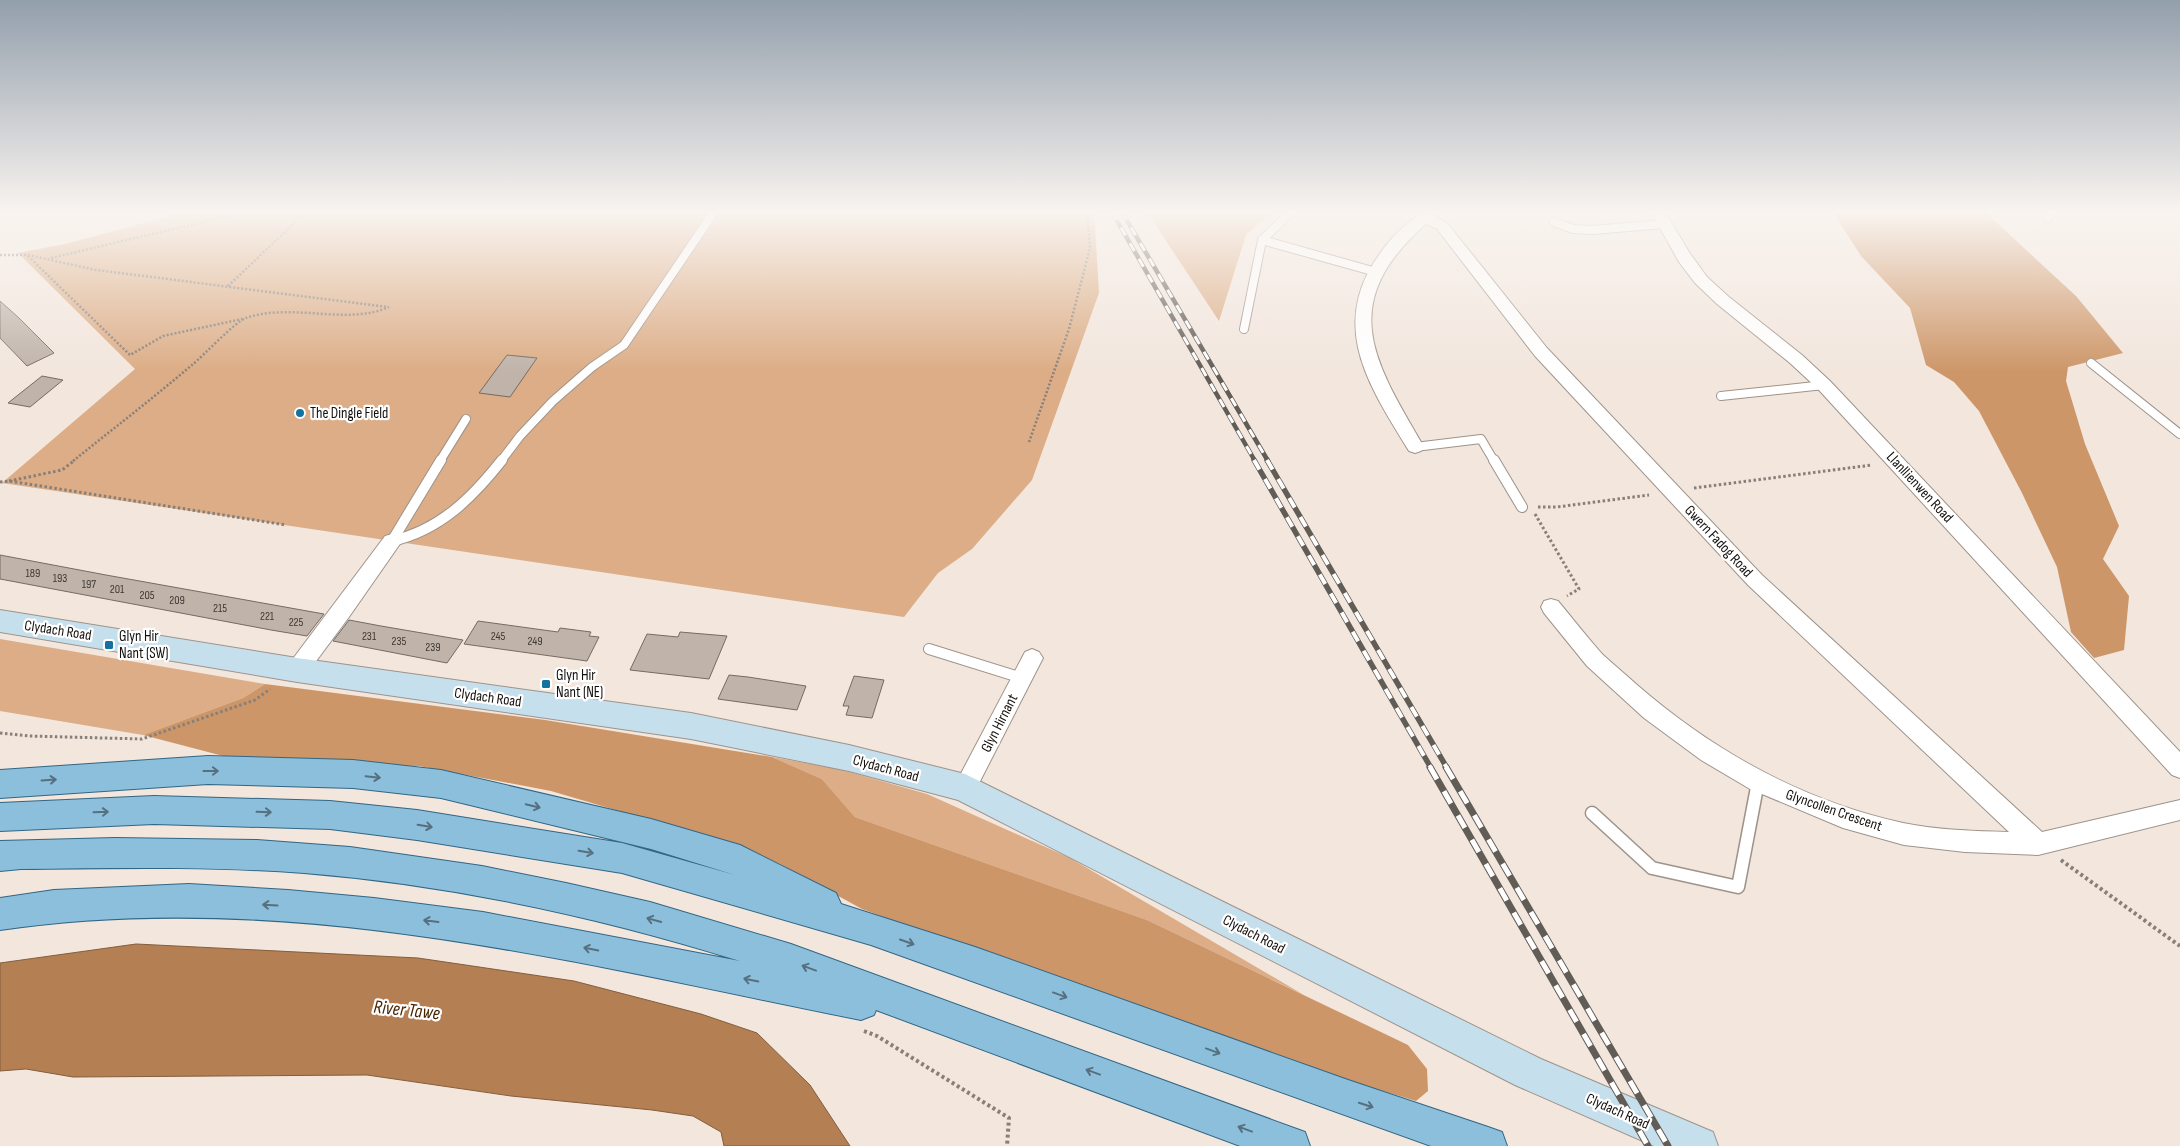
<svg xmlns="http://www.w3.org/2000/svg" width="2180" height="1146" viewBox="0 0 2180 1146" font-family="'Sofia Sans Condensed',sans-serif">
<rect width="100%" height="100%" fill="#f2e6dd"/>
<g fill="#dcad86">
<polygon points="185,212 1091,212 1095,226 1099,293 1032,480 972,549 938,573 904,617 2,483 135,369 18,253 65,244"/>
<polygon points="1147,212 1272,212 1246,235 1219,321"/>
<polygon points="0,639 265,684 243,698 143,735 0,711"/>
<polygon points="772,757 839,769 927,794 1070,858 1304,995 1147,920 855,817 822,779"/>
</g>
<g fill="#cd9668">
<polygon points="1833,212 1985,212 2076,296 2123,353 2068,367 2066,381 2085,444 2119,526 2103,559 2129,596 2124,650 2094,658 2071,632 2057,567 2022,493 1979,411 1954,382 1926,365 1910,308 1861,256"/>
<polygon points="265,684 545,720 772,757 822,779 855,817 1147,920 1408,1045 1427,1069 1428,1091 1416,1101 1198,1034 862,909 778,863 721,841 551,791 419,766 250,763 143,735 243,698"/>
</g>
<polygon fill="#b47f52" stroke="#845e3d" points="136,944 418,958 574,981 701,1014 757,1033 810,1085 850,1146 724,1146 721,1132 693,1116 652,1110 511,1096 367,1075 73,1077 26,1069 0,1071 0,963"/>
<g fill="#bfb3aa" stroke="#766b63">
<polygon points="0,301 19,318 54,353 27,366 0,338"/>
<polygon points="507,355 537,358 510,397 479,393"/>
<polygon points="42,376 63,380 30,407 8,403"/>
<polygon points="0,555 106,575 324,614 307,636 271,630 0,579"/>
<polygon points="349,620 381,626 463,640 447,663 333,641"/>
<polygon points="478,621 558,632 560,628 591,632 589,636 599,637 587,661 464,644"/>
<polygon points="680,632 727,636 709,679 630,670 647,634 678,637"/>
<polygon points="729,675 748,677 806,686 797,710 718,699"/>
<polygon points="854,676 884,680 872,718 846,715 849,706 843,706"/>
</g>
<g fill="none" stroke-linecap="round" stroke-linejoin="round">
<g stroke="#9e938a" stroke-width="10">
<g id="service-far2">
<polyline points="2048,218 2052,212"/>
<polyline points="1554,222 1573,229 1593,230 1665,224"/>
<polyline points="1262,240 1376,272"/>
<polyline points="1244,329 1262,240 1291,212"/>
<polyline points="2091,363 2180,434"/>
<polyline points="1721,396 1824,385"/>
<polyline points="1415,447 1481,439 1494,461"/>
<polyline points="440,461 466,419"/>
<polyline points="501,461 520,436 553,401 592,367 624,345 714,212"/>
</g>
</g>
<g stroke="#9e938a" stroke-width="12">
<g id="service-far1">
<polyline points="1494,460 1522,507"/>
<path d="M392 541C440 530 472 498 502 460"/>
<polyline points="392,541 441,460"/>
<polyline points="929,649 1022,678"/>
</g>
</g>
<g stroke="#9e938a" stroke-width="15">
<polyline id="service" points="1592,813 1652,868 1738,887 1758,782"/>
</g>
<g stroke="#9e938a" stroke-width="2">
<g id="minor">
<path d="M1421 212H1437L1434 216 1447 223 1547 348 1762 575 2042 832 2180 800V820L2038 855 1965 852 1904 845 1843 828 1750 789 1701 760 1644 718 1587 666 1544 613 1541 607 1544 601 1551 599 1558 601C1573 619 1587 637 1602 654 1613 664 1625 674 1636 684 1713 751 1803 801 1903 823 1937 830 1974 831 2009 832L1748 585 1535 356 1437 229 1426 224C1336 303 1373 360 1424 447L1421 451 1415 453 1409 451C1365 380 1325 319 1388 243 1397 231 1410 222 1421 212Z"/>
<polygon points="1651,212 1665,212 1689,252 1707,277 1729,297 1802,355 1830,381 2180,752 2180,778 2172,775 1818,389 1790,363 1717,304 1695,283 1679,262"/>
<polygon points="392,534 399,536 402,541 349,617 305,676 297,679 289,676 286,670 289,664 385,536"/>
<polygon points="1032,649 1039,652 1043,658 973,795 965,798 957,795 953,788 957,781 1025,652"/>
</g>
</g>
<g stroke="#9e938a" stroke-width="2">
<polygon id="secondary" points="0,610 297,658 691,713 849,745 965,774 1541,1059 1713,1132 1718,1146 1654,1146 1515,1085 958,800 849,771 691,739 297,682 0,632"/>
</g>
<g stroke="#316684" stroke-width="2">
<g id="primary">
<polygon points="208,756 353,760 441,770 651,819 740,845 836,893 841,904 975,947 1348,1080 1488,1127 1502,1132 1507,1146 1431,1146 871,945 622,873 417,840 330,829 154,824 0,831 0,803 154,796 330,801 417,810 622,843 735,875 651,849 441,798 353,788 208,784 0,798 0,770"/>
<path d="M115 838 257 840 350 847 482 866 566 883 650 902 791 944 1305 1132 1310 1146H1240L876 1010 874 1015 861 1020C579 964 289 887 0 930V898L54 890 189 884 288 890 374 898 483 912 740 961C599 917 452 885 304 873 210 866 115 868 21 869L0 871V841Z"/>
</g>
</g>
<g stroke="#877f79" stroke-width="2.5" stroke-dasharray="2 2" stroke-linecap="butt">
<polyline points="0,255 28,255 96,270 388,307"/>
<polyline points="28,256 130,355 163,336 242,319"/>
<polyline points="51,258 245,212"/>
<polyline points="228,286 306,212"/>
<polyline points="1029,442 1069,329 1090,248 1087,212"/>
<path d="M73 461C113 429 153 398 192 365 203 356 236 321 246 318 291 302 347 326 389 307"/>
</g>
<g stroke="#877f79" stroke-width="3" stroke-dasharray="2.5 2.5" stroke-linecap="butt">
<polyline points="9,481 62,470 75,460"/>
<polyline points="0,482 9,481 286,525"/>
<polyline points="1694,488 1872,465"/>
<polyline points="1538,507 1557,507 1649,495"/>
<polyline points="1535,514 1579,589 1567,596"/>
<polyline points="0,733 29,736 142,739 255,700 270,689"/>
</g>
<g stroke="#877f79" stroke-width="4" stroke-dasharray="3 3" stroke-linecap="butt">
<polyline points="2061,860 2180,946"/>
<polyline points="864,1031 877,1036 1009,1118 1007,1146"/>
</g>
<use href="#service-far2" stroke="#fff" stroke-width="8"/>
<use href="#service-far1" stroke="#fff" stroke-width="10"/>
<use href="#service" stroke="#fff" stroke-width="12"/>
<use href="#minor" fill="#fff" fill-rule="evenodd"/>
<use href="#secondary" fill="#c6dfed" fill-rule="evenodd"/>
<use href="#primary" fill="#8cbfdc" fill-rule="evenodd"/>
<g stroke="#625c57" stroke-width="4.5">
<g id="rail-far2">
<polyline points="1112,212 1255,461"/>
<polyline points="1122,212 1268,461"/>
</g>
</g>
<g stroke="#625c57" stroke-width="5.5">
<g id="rail-far1">
<polyline points="1254,460 1431,768"/>
<polyline points="1267,460 1447,768"/>
</g>
</g>
<g stroke="#625c57" stroke-width="7">
<g id="rail">
<polyline points="1430,767 1648,1146"/>
<polyline points="1446,767 1668,1146"/>
</g>
</g>
<use href="#rail-far2" stroke="#fff" stroke-width="3" stroke-dasharray="9" stroke-linecap="butt"/>
<use href="#rail-far1" stroke="#fff" stroke-width="4" stroke-dasharray="11" stroke-linecap="butt"/>
<use href="#rail" stroke="#fff" stroke-width="5" stroke-dasharray="14" stroke-linecap="butt"/>
</g>
<defs><path id="oneway-shaft" d="M-6 0H5M1.5-3L5.5 0L1.5 3" fill="none" stroke-width="1.6" stroke-linecap="round" stroke-linejoin="round" transform="scale(1.25)"/></defs>
<g stroke="#56707f">
<use href="#oneway-shaft" transform="translate(211 771)"/>
<use href="#oneway-shaft" transform="translate(373 777) rotate(6)"/>
<use href="#oneway-shaft" transform="translate(49 780) rotate(-4)"/>
<use href="#oneway-shaft" transform="translate(533 806) rotate(13)"/>
<use href="#oneway-shaft" transform="translate(101 812) rotate(-2)"/>
<use href="#oneway-shaft" transform="translate(264 812) rotate(2)"/>
<use href="#oneway-shaft" transform="translate(425 826) rotate(9)"/>
<use href="#oneway-shaft" transform="translate(586 852) rotate(10)"/>
<use href="#oneway-shaft" transform="translate(270 905) rotate(-177)"/>
<use href="#oneway-shaft" transform="translate(654 920) rotate(-165)"/>
<use href="#oneway-shaft" transform="translate(431 921) rotate(-173)"/>
<use href="#oneway-shaft" transform="translate(907 942) rotate(19)"/>
<use href="#oneway-shaft" transform="translate(591 949) rotate(-169)"/>
<use href="#oneway-shaft" transform="translate(809 968) rotate(-160)"/>
<use href="#oneway-shaft" transform="translate(751 980) rotate(-169)"/>
<use href="#oneway-shaft" transform="translate(1060 995) rotate(20)"/>
<use href="#oneway-shaft" transform="translate(1213 1051) rotate(20)"/>
<use href="#oneway-shaft" transform="translate(1093 1072) rotate(-160)"/>
<use href="#oneway-shaft" transform="translate(1366 1105) rotate(18)"/>
<use href="#oneway-shaft" transform="translate(1245 1129) rotate(-160)"/>
</g>
<linearGradient id="sky" x2="0" y2="1"><stop stop-color="#939fac"/><stop offset="0.57" stop-color="#f9f4f0"/><stop offset="1" stop-color="#f9f4f0" stop-opacity="0"/></linearGradient>
<rect width="2180" height="372" fill="url(#sky)"/>
<g fill="#1472a0" stroke="#fff" stroke-width="2">
<circle cx="300" cy="413" r="5"/>
<rect x="104" y="640" width="10" height="10" rx="2.5"/>
<rect x="541" y="679" width="10" height="10" rx="2.5"/>
</g>
<g text-anchor="middle" stroke-width="4.5" stroke-linejoin="round" paint-order="stroke">
<g font-size="12" fill="#3f3934">
<text x="33" y="577">189</text>
<text x="60" y="582">193</text>
<text x="89" y="588">197</text>
<text x="117" y="593">201</text>
<text x="147" y="599">205</text>
<text x="177" y="604">209</text>
<text x="220" y="612">215</text>
<text x="267" y="620">221</text>
<text x="296" y="626">225</text>
<text x="369" y="640">231</text>
<text x="498" y="640">245</text>
<text x="399" y="645">235</text>
<text x="535" y="645">249</text>
<text x="433" y="651">239</text>
</g>
<g font-size="15" fill="#14100d" stroke="#fff" text-anchor="start">
<text x="310" y="418">The Dingle Field</text>
<text x="119" y="641">Glyn Hir<tspan x="119" dy="17">Nant (SW)</tspan></text>
<text x="556" y="680">Glyn Hir<tspan x="556" dy="17">Nant (NE)</tspan></text>
</g>
<g font-size="15" fill="#14100d" stroke="#fff">
<text transform="translate(1920 487) rotate(47)" y="5">Llanllienwen Road</text>
<text transform="translate(1719 541) rotate(47)" y="5">Gwern Fadog Road</text>
<text transform="translate(58 630) rotate(9)" y="5">Clydach Road</text>
<text transform="translate(488 697) rotate(8)" y="5">Clydach Road</text>
<text transform="translate(999 723) rotate(-63)" y="5">Glyn Hirnant</text>
<text transform="translate(886 768) rotate(15)" y="5">Clydach Road</text>
<text transform="translate(1834 810) rotate(19)" y="5">Glyncollen Crescent</text>
<text transform="translate(1254 934) rotate(27)" y="5">Clydach Road</text>
<text transform="translate(1618 1111) rotate(24)" y="5">Clydach Road</text>
</g>
<g font-size="19" font-style="italic" fill="#482500" stroke="#fff">
<text transform="translate(407 1009) rotate(6)" y="7">River Tawe</text>
</g>
</g>
</svg>
